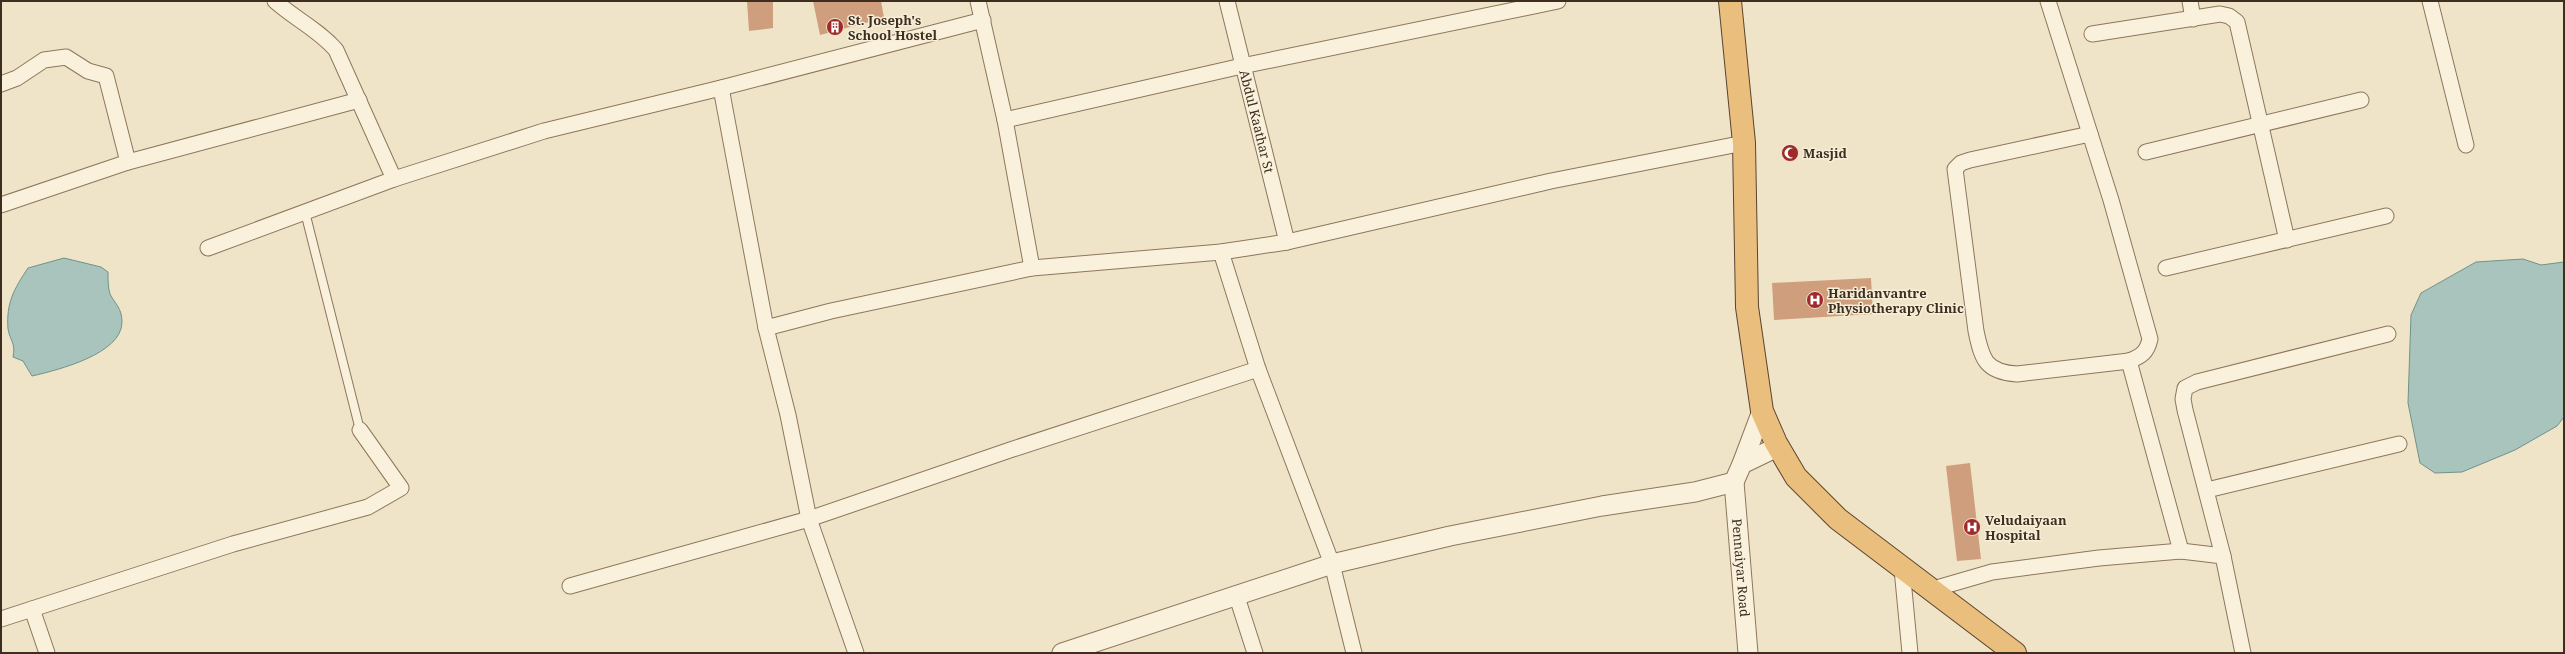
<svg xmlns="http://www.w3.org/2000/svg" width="2565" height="654" viewBox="0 0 2565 654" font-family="'Noto Serif',serif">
<rect width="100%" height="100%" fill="#f0e4c8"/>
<g fill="#a9c4bc" stroke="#6f938a">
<path d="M64 258 101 267 108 272C108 279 108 288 110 294 115 304 122 308 122 322 122 354 58 370 32 376L23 361 13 357C16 343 10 341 8 329 6 303 14 289 28 268Z"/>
<polygon points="2523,259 2541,265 2564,262 2564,417 2557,426 2515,450 2462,472 2435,473 2420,463 2408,403 2411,315 2421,293 2476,262"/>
</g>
<g fill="#cf9f7d">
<polygon points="747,1 773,1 773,28 749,31"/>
<polygon points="813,1 881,1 884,18 820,35"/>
<polygon points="1871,278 1873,314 1774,320 1772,283"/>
<polygon points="1970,463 1981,559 1957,561 1946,466"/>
</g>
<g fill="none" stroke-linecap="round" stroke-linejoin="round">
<g stroke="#8d765c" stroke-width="10">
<polyline id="service" points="305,212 360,430"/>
</g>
<g stroke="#8d765c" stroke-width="17">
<g id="minor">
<path d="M275 1C295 19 319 30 336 50L394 179 544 131 721 88 983 20"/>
<polyline points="978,1 1005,120 1032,268"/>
<path id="s1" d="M1227 1 1287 242"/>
<path d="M2048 1 2111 200 2150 339C2147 352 2142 356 2129 361L2181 551"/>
<polyline points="2190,1 2193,19"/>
<polyline points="2430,1 2466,145"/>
<polyline points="2092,34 2220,14 2229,16 2237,22 2287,240"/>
<polyline points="1,84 17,78 44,60 66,57 88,71 106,76 128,162"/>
<polyline points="721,88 766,328 788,415 809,519 856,653"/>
<polyline points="1005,120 1242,66 1558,1"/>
<path d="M2090 134 1970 160 1961 163 1955 169 1976 331C1982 360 1986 372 2017 374L2129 361"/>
<polyline points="2146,152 2361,100"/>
<polyline points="1,205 128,162 359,100"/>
<polyline points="208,248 394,179"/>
<polyline points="1221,252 1258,369 1332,564 1354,653"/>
<polyline points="2166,268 2386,216"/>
<polyline points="766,328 831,311 1032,268 1221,252 1287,242 1551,181 1744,143"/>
<polyline points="2207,490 2399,444"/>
<polyline points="2223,556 2185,410 2183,399 2185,388 2197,382 2388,334"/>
<polyline points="1902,569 1910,653"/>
<polyline points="570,586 809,519 1010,450 1258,369"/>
<polyline points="1930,590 1992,572 2099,558 2181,551 2223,556 2243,653"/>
<polyline points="1236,594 1255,653"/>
<polyline points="32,609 233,544 368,507 401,488 360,430"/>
<polyline points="1,619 32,609 47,653"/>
</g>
</g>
<g stroke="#8d765c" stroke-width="21">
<g id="tertiary">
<polyline points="1742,464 1762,411"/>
<path id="s2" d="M1734 482 1748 653"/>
<polyline points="1734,482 1742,464 1771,450 1779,449"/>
<polyline points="1062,653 1332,564 1450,536 1602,506 1695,492 1734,482"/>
</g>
</g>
<g stroke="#5b4430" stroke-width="24">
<polyline id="trunk" points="1730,1 1744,143 1747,307 1762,411 1776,443 1796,477 1838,519 2015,653"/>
</g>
<use href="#service" stroke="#faf1dc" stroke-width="8"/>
<use href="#minor" stroke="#faf1dc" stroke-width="15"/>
<use href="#tertiary" stroke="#faf1dc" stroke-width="19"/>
<use href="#trunk" stroke="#eabe7c" stroke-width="22"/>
</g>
<defs>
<g id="building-disc" transform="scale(0.9)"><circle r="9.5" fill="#9e2a2b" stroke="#f7eed8"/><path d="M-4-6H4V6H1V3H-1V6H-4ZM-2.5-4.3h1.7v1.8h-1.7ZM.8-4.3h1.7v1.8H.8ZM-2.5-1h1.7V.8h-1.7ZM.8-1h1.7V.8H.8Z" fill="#fff"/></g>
<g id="mosque-disc" transform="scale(0.9)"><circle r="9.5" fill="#9e2a2b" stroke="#f7eed8"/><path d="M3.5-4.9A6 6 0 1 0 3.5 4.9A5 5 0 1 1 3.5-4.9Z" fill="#fff"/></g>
<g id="hospital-disc" transform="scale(0.9)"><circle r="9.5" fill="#9e2a2b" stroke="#f7eed8"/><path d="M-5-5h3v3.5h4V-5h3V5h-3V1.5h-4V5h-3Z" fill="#fff"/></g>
</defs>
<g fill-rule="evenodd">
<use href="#building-disc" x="835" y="27"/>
<use href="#mosque-disc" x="1790" y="153"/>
<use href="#hospital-disc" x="1815" y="300"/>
<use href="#hospital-disc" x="1972" y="527"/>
</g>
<g text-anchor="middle" stroke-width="3" stroke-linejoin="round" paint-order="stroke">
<g font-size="13" font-weight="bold" fill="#3d2e20" stroke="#f7eed8" text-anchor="start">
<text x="848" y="25">St. Joseph's<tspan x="848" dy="15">School Hostel</tspan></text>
<text x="1803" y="158">Masjid</text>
<text x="1828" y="298">Haridanvantre<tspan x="1828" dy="15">Physiotherapy Clinic</tspan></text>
<text x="1985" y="525">Veludaiyaan<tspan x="1985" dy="15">Hospital</tspan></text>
</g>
<g font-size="13" fill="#3d2e20" stroke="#f7eed8">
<text dy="5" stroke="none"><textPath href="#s1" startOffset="124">Abdul Kaathar St</textPath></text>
<text dy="5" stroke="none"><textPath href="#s2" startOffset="86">Pennaiyar Road</textPath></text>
</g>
</g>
<rect width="2565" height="654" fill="none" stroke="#3d2e20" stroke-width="4"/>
</svg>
